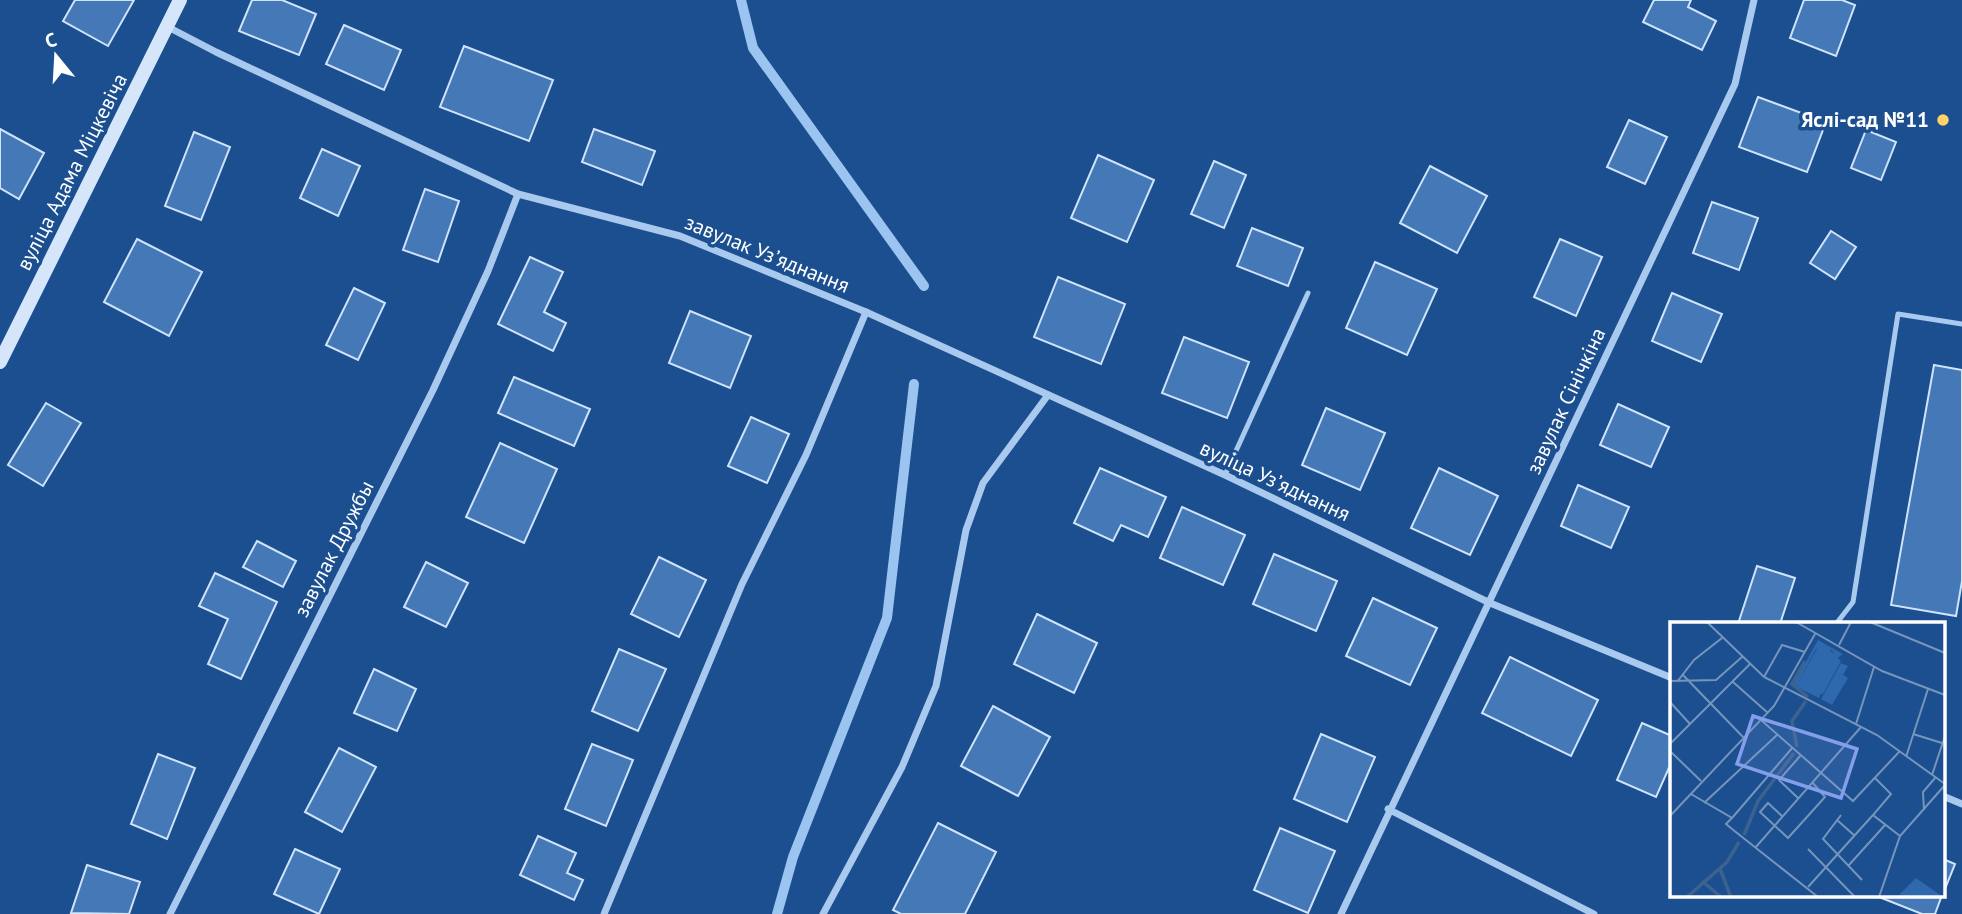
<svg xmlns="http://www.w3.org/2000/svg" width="1962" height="914" viewBox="0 0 1962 914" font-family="'PT Sans',sans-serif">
<rect width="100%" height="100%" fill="#1b4f8f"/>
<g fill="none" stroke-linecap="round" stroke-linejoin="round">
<g stroke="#9cc4f0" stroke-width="10">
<polyline points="741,0 753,48 924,286"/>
<polyline points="777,914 793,857 887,618 914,384"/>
</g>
</g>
<g fill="#4478b7" stroke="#cfe3fa" stroke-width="2">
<polygon points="75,0 134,0 108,46 63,21"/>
<polygon points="252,0 282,0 316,14 299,55 239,31"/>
<polygon points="1654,0 1691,0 1688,7 1716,21 1702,50 1643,22"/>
<polygon points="1804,0 1842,0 1855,5 1836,56 1790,38"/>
<polygon points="344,25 401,50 384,90 326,64"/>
<polygon points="464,46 553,80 529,141 440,107"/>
<polygon points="1758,97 1826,122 1807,172 1739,147"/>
<polygon points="1629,120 1667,137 1645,184 1607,167"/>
<polygon points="0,129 44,153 19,199 0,188"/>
<polygon points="594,129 655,151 642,185 582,162"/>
<polygon points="1866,130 1896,142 1881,180 1851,168"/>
<polygon points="194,132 230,147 201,220 165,206"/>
<polygon points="322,149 360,166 338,216 300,198"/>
<polygon points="1098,155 1154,180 1127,242 1071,218"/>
<polygon points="1214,161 1246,175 1224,228 1191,214"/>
<polygon points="1430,166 1487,196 1457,253 1400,223"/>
<polygon points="425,189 459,201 438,262 403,250"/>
<polygon points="1712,202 1758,218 1739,270 1693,253"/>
<polygon points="1252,228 1303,248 1288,286 1237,266"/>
<polygon points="1831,231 1856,247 1835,279 1810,263"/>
<polygon points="137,239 202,272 169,336 104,302"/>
<polygon points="1560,239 1602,257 1576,316 1534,297"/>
<polygon points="530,257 563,272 544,312 566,323 553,351 498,324"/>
<polygon points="1375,262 1437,289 1407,355 1346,328"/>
<polygon points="1058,277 1125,304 1101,364 1034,337"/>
<polygon points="354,288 385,303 358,360 326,345"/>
<polygon points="1672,293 1722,314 1701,362 1652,341"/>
<polygon points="690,311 751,336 730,388 669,363"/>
<polygon points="1184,337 1249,362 1227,418 1162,393"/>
<polygon points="1934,365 1962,370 1962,581 1956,616 1891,605"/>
<polygon points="514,377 590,409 574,446 498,413"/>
<polygon points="46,403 81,423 43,486 8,465"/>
<polygon points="1618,404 1669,427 1651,467 1600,445"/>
<polygon points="1326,408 1385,433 1360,490 1302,465"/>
<polygon points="751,417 789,434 767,483 728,466"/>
<polygon points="500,443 557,469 524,543 466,517"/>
<polygon points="1100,468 1166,497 1148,537 1121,525 1113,541 1074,523"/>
<polygon points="1439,468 1498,496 1470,555 1411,528"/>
<polygon points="1578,485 1629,507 1611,548 1561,526"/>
<polygon points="1182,507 1245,535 1223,585 1160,558"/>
<polygon points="257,541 296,561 283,587 243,567"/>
<polygon points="1274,554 1337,581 1316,631 1253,604"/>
<polygon points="659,557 706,580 679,637 631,614"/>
<polygon points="426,562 468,583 446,627 404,607"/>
<polygon points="1757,566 1795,578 1780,624 1738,624"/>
<polygon points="215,573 277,602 241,679 208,664 228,619 199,606"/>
<polygon points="1373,598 1437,628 1410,685 1346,656"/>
<polygon points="1037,614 1097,643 1074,693 1014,664"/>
<polygon points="619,649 666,669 638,731 592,711"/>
<polygon points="1510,657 1598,700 1571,756 1482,713"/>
<polygon points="374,669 416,689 397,731 354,713"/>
<polygon points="993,706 1050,737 1018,796 961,766"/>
<polygon points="1642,723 1672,736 1672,761 1656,797 1617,780"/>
<polygon points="1321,734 1375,757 1347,822 1294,799"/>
<polygon points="592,744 633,760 606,826 565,809"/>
<polygon points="339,748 376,767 342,832 305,812"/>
<polygon points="158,754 195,768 167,839 131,824"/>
<polygon points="938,823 996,852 965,914 901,914 893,910"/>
<polygon points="1280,828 1335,851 1308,913 1254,890"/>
<polygon points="538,836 576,853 567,873 583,880 574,900 520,875"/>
<polygon points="295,849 340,869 319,914 274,894"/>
<polygon points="1943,859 1955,864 1943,894"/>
<polygon points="87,865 140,882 129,914 71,913"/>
<polygon points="1874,895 1942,895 1935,914 1922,914"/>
</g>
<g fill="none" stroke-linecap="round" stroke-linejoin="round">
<g stroke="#a9c9ee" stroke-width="5">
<polyline points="1225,475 1308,293"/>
<polyline points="1836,624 1853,602 1898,314 1962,324"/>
</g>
<g stroke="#a9c9ee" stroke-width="7">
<polyline points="168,27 216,52 518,194 680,236 866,312 1225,475 1490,603 1672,678"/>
<polyline points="1943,796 1962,804"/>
<polyline points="1388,809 1594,914"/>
<polyline points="170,914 433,390 488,271 518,194"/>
<polyline points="604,914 742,584 806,455 866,312"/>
<polyline points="823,914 902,767 936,686 966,530 983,483 1048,395"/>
<polyline points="1341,914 1735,84 1754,0"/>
</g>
<polyline stroke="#d6e6fa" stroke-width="14" points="0,362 180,0"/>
</g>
<circle fill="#ffd166" stroke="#1b4f8f" stroke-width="2.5" cx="1943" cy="120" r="7"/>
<g text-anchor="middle" stroke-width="7" stroke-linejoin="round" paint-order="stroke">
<g font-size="21" font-weight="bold" fill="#fff" stroke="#1b4f8f" text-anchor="end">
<text x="1929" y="127">Яслі-сад №11</text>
</g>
<g font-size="21" fill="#fff" stroke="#1b4f8f">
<text transform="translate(72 172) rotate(-63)" y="7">вуліца Адама Міцкевіча</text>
<text transform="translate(767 254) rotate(22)" y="7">завулак Узʼяднання</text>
<text transform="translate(1566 401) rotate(-65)" y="7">завулак Сінічкіна</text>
<text transform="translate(1275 481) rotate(25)" y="7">вуліца Узʼяднання</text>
<text transform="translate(334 549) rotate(-63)" y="7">завулак Дружбы</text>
</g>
</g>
<g transform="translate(1670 622)">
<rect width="275" height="275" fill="#1b4f8f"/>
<path d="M148 18 173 32 166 37 162 28 146 27 129 59 151 71 149 76 123 63ZM171 41 178 44 173 53 178 56 162 83 151 77Z" fill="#2e69ad"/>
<path d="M246 256 273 275H227Z" fill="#2e69ad"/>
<path d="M147 27H159L171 39 153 72 136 69 129 59Z" fill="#2e69ad"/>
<path fill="none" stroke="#3c6290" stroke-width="3.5" d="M135 39 122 62 138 75M127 125 122 99 136 79M74 213 88 179 124 131M50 247 61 275M32 259 51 275M17 275 57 240 69 220"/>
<path fill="none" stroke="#7695bc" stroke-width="2" d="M37 0 94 55 207 113 275 162M126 0 212 49 275 73M200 0 275 31M169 23 181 0M12 52 74 116M94 55 112 23 135 30M0 59 46 58 72 35M7 60 24 38 52 16M63 60 98 91M0 80 20 102M91 98 183 179 229 130M186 102 204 45M243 112 272 121M0 122 80 42M0 129 31 159M236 135 258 67M262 153 275 114M205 156 221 172 203 193 230 214M21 172 62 196 56 202 62 207 148 275M128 176 109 158 131 133M34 181 107 113M254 188 253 170 265 156M171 193 153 217 192 258M0 194 104 84 145 12M112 194 98 181 90 190 118 216 155 175 142 160M62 196 123 125M167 198 185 214M85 226 191 105M138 227 185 275M179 243 215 203M138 265 203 193M209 275 230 214 275 163"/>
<path fill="#839eea" fill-opacity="0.15" stroke="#839eea" stroke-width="3.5" d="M83 94 187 127 171 176 67 142Z"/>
<rect width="275" height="275" fill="none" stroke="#fff" stroke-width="3.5"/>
</g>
<g transform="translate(56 56) rotate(342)" stroke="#1b4f8f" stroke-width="5" paint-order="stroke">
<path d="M0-5L12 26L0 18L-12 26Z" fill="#ffffff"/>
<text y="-10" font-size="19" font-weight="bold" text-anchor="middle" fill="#ffffff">С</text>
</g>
</svg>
